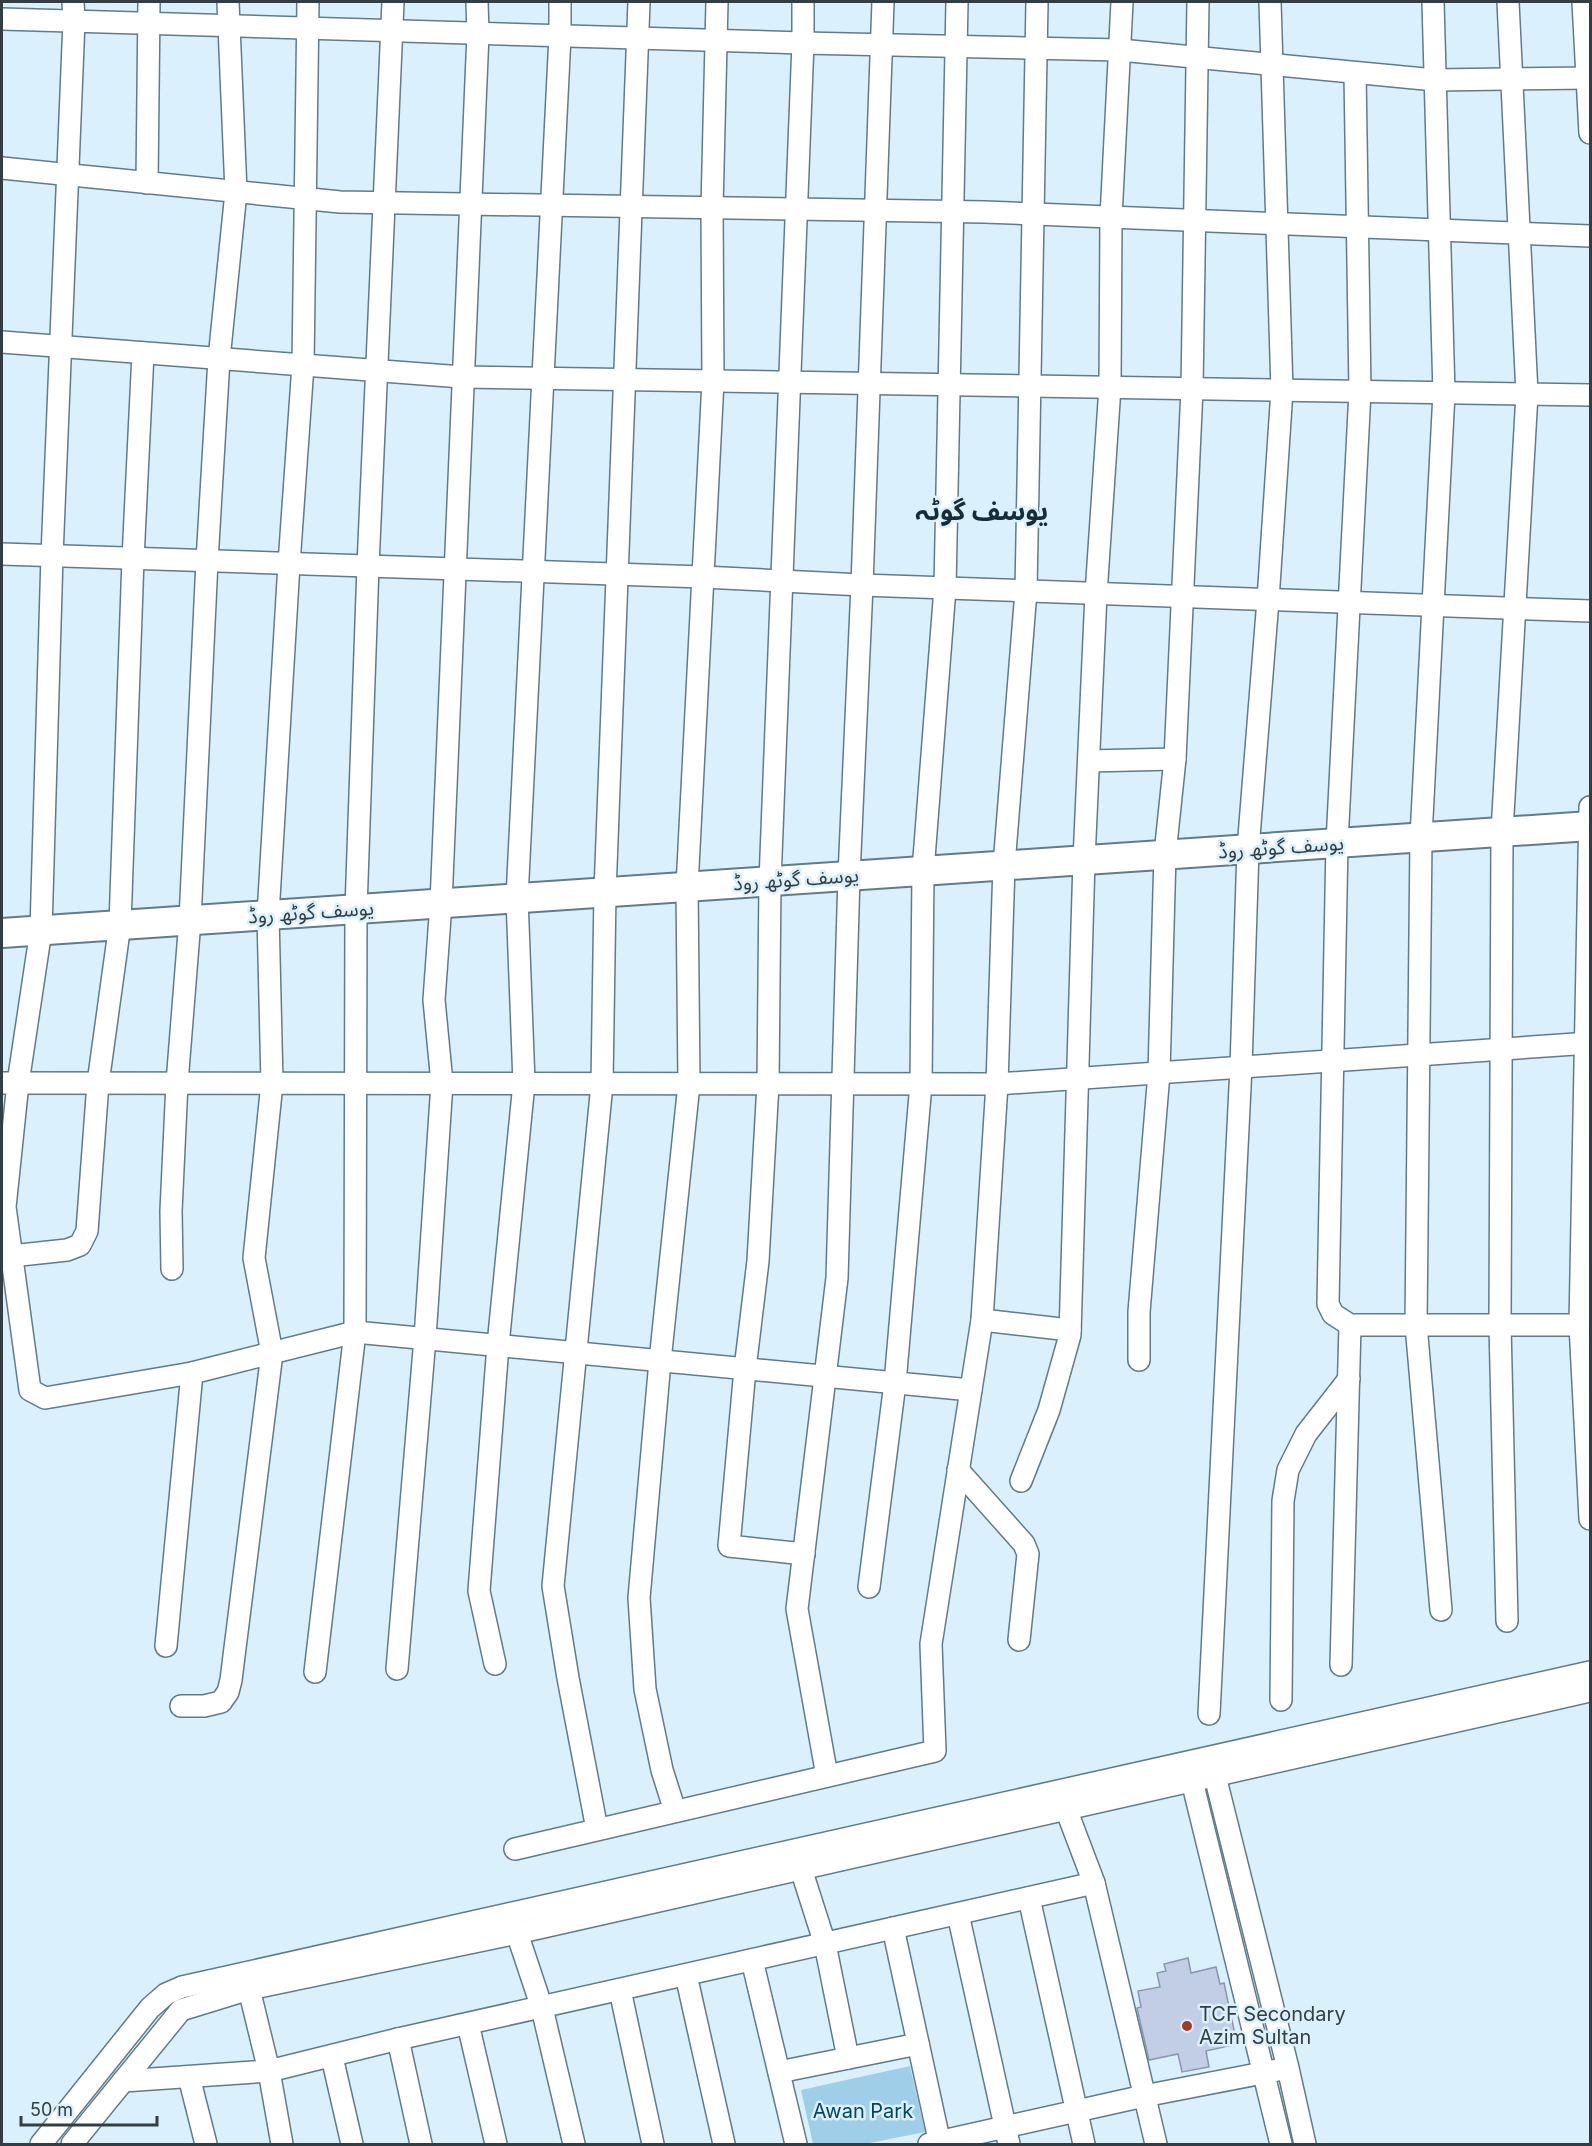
<svg xmlns="http://www.w3.org/2000/svg" width="1592" height="2146" viewBox="0 0 1592 2146" font-family="Inter,'Noto Sans Arabic',sans-serif">
<rect width="100%" height="100%" fill="#daf0fc"/>
<polygon fill="#9fcee8" points="910,2066 925,2132 865,2144 813,2144 801,2090"/>
<polygon fill="#c2cee6" stroke="#8c97ad" stroke-width="1.5" points="1188,1958 1191,1973 1216,1967 1220,1984 1224,1983 1237,2044 1206,2051 1209,2067 1182,2072 1178,2054 1149,2060 1137,2008 1141,2007 1138,1991 1160,1987 1157,1973 1166,1971 1164,1964"/>
<g fill="none" stroke-linecap="round" stroke-linejoin="round">
<g stroke="#627b88" stroke-width="24">
<g id="street">
<polyline points="73,2 74,21 52,556 41,930 18,1083 5,1207 30,1390 45,1398 192,1373 355,1332 971,1390"/>
<polyline points="803,2 803,43 770,881 768,1084 758,1261 745,1369 729,1546 804,1554"/>
<polyline points="1433,2 1444,393 1421,837 1416,1325 1441,1610"/>
<polyline points="1583,2 1590,133"/>
<polyline points="2,19 803,43 1120,50 1435,80 1590,78"/>
<polyline points="1355,73 1360,391 1337,843 1328,1304 1333,1314 1350,1325 1590,1325"/>
<polyline points="2,168 340,202 984,212 1590,236"/>
<polyline points="147,183 149,2"/>
<polyline points="2,342 462,377 1590,395"/>
<polyline points="2,554 703,577 862,585 1590,611"/>
<polyline points="1089,761 1175,759"/>
<polyline points="1590,807 1580,1325 1590,1519"/>
<polyline points="2,1083 997,1084 1590,1043"/>
<polyline points="11,1256 67,1250 80,1245 87,1231 98,1083 120,924 133,559 143,353"/>
<polyline points="172,1269 171,1211 177,1083 190,920 207,561 219,359 236,192 228,2"/>
<polyline points="982,1320 1070,1330"/>
<polyline points="1139,1360 1139,1312 1159,1073 1165,854 1175,759 1192,389 1198,2"/>
<polyline points="958,1470 1024,1544 1028,1554 1019,1640"/>
<polyline points="1021,1481 1049,1410 1070,1335 1084,860 1096,594 1110,387 1111,217 1122,2"/>
<polyline points="869,1587 895,1383 921,1084 923,871 945,588 957,2"/>
<polyline points="1507,1621 1500,1325 1502,832 1527,394 1508,2"/>
<polyline points="166,1646 192,1373"/>
<polyline points="495,1664 479,1591 498,1345 524,1083 517,898 560,36 560,2"/>
<polyline points="1341,1665 1350,1325"/>
<polyline points="397,1669 425,1338 442,1083 434,1000 441,903 478,34 477,2"/>
<polyline points="315,1672 355,1332 356,909 368,566 393,2"/>
<polyline points="1281,1700 1283,1501 1288,1470 1306,1434 1349,1379"/>
<polyline points="181,1706 204,1706 221,1702 228,1692 231,1680 272,1353 254,1258 272,1083 268,915 289,564 303,365 308,2"/>
<polyline points="1209,1714 1241,1067 1248,849 1268,600 1282,390 1270,2"/>
<polyline points="1209,1764 1215,1776 1288,2068 1305,2144"/>
<polyline points="1186,1770 1192,1781 1281,2144"/>
<polyline points="827,1776 797,1609 837,1278 849,876 862,585 883,2"/>
<polyline points="1066,1809 1094,1883 1156,2144"/>
<polyline points="675,1811 662,1770 645,1689 639,1598 660,1361 689,1084 687,887 713,381 712,208 717,2"/>
<polyline points="597,1829 568,1678 553,1586 602,1084 605,892 639,2"/>
<polyline points="515,1849 935,1751 931,1644 982,1320 997,1084 1004,865 1026,591 1037,2"/>
<polyline points="801,1869 825,1944 848,2058"/>
<polyline points="1029,1898 1084,2144"/>
<polyline points="958,1914 1009,2144"/>
<polyline points="893,1928 940,2144"/>
<polyline points="517,1933 542,2008 574,2144"/>
<polyline points="752,1960 796,2144"/>
<polyline points="686,1975 724,2144"/>
<polyline points="249,1989 269,2071 282,2144"/>
<polyline points="620,1990 653,2144"/>
<polyline points="468,2024 496,2144"/>
<polyline points="398,2039 421,2144"/>
<polyline points="332,2057 352,2144"/>
<polyline points="779,2072 918,2044"/>
<polyline points="189,2077 206,2144"/>
<polyline points="123,2081 269,2071 398,2039 1094,1883"/>
<polyline points="41,2144 150,2008 166,1994 182,1987 1590,1672"/>
<polyline points="72,2144 181,2010 249,1989 517,1933 1590,1691"/>
<polyline points="929,2144 1144,2096 1278,2070"/>
</g>
</g>
<g stroke="#627b88" stroke-width="32">
<polyline id="secondary" points="2,933 1590,826"/>
</g>
<use href="#street" stroke="#fff" stroke-width="21"/>
<use href="#secondary" stroke="#fff" stroke-width="28"/>
</g>
<circle fill="#a43c22" stroke="#daf0fc" stroke-width="2" cx="1187" cy="2026" r="6"/>
<g text-anchor="middle" stroke-width="5" stroke-linejoin="round" paint-order="stroke">
<g font-size="20" fill="#333e44" stroke="#daf0fc">
<text transform="translate(1281 847) rotate(-4)" y="7">یوسف گوٹھ روڈ</text>
<text transform="translate(796 879) rotate(-4)" y="7">یوسف گوٹھ روڈ</text>
<text transform="translate(311 912) rotate(-4)" y="7">یوسف گوٹھ روڈ</text>
</g>
<g font-size="20" fill="#333e44" stroke="#daf0fc" text-anchor="start">
<text x="1199" y="2021">TCF Secondary<tspan x="1199" dy="23">Azim Sultan</tspan></text>
</g>
<g font-size="20" fill="#044661" stroke="#daf0fc">
<text x="863" y="2118">Awan Park</text>
</g>
<g font-size="26" font-weight="bold" fill="#162c38" stroke="#daf0fc">
<text x="982" y="520">یوسف گوٹہ</text>
</g>
</g>
<rect width="1592" height="2146" fill="none" stroke="#333e44" stroke-width="6"/>
<path d="M21 2116v9h136v-9" fill="none" stroke="#333e44" stroke-width="3"/>
<text x="30" y="2116" font-size="18" fill="#333e44" stroke="#daf0fc" stroke-width="4.5" paint-order="stroke">50 m</text>
</svg>
